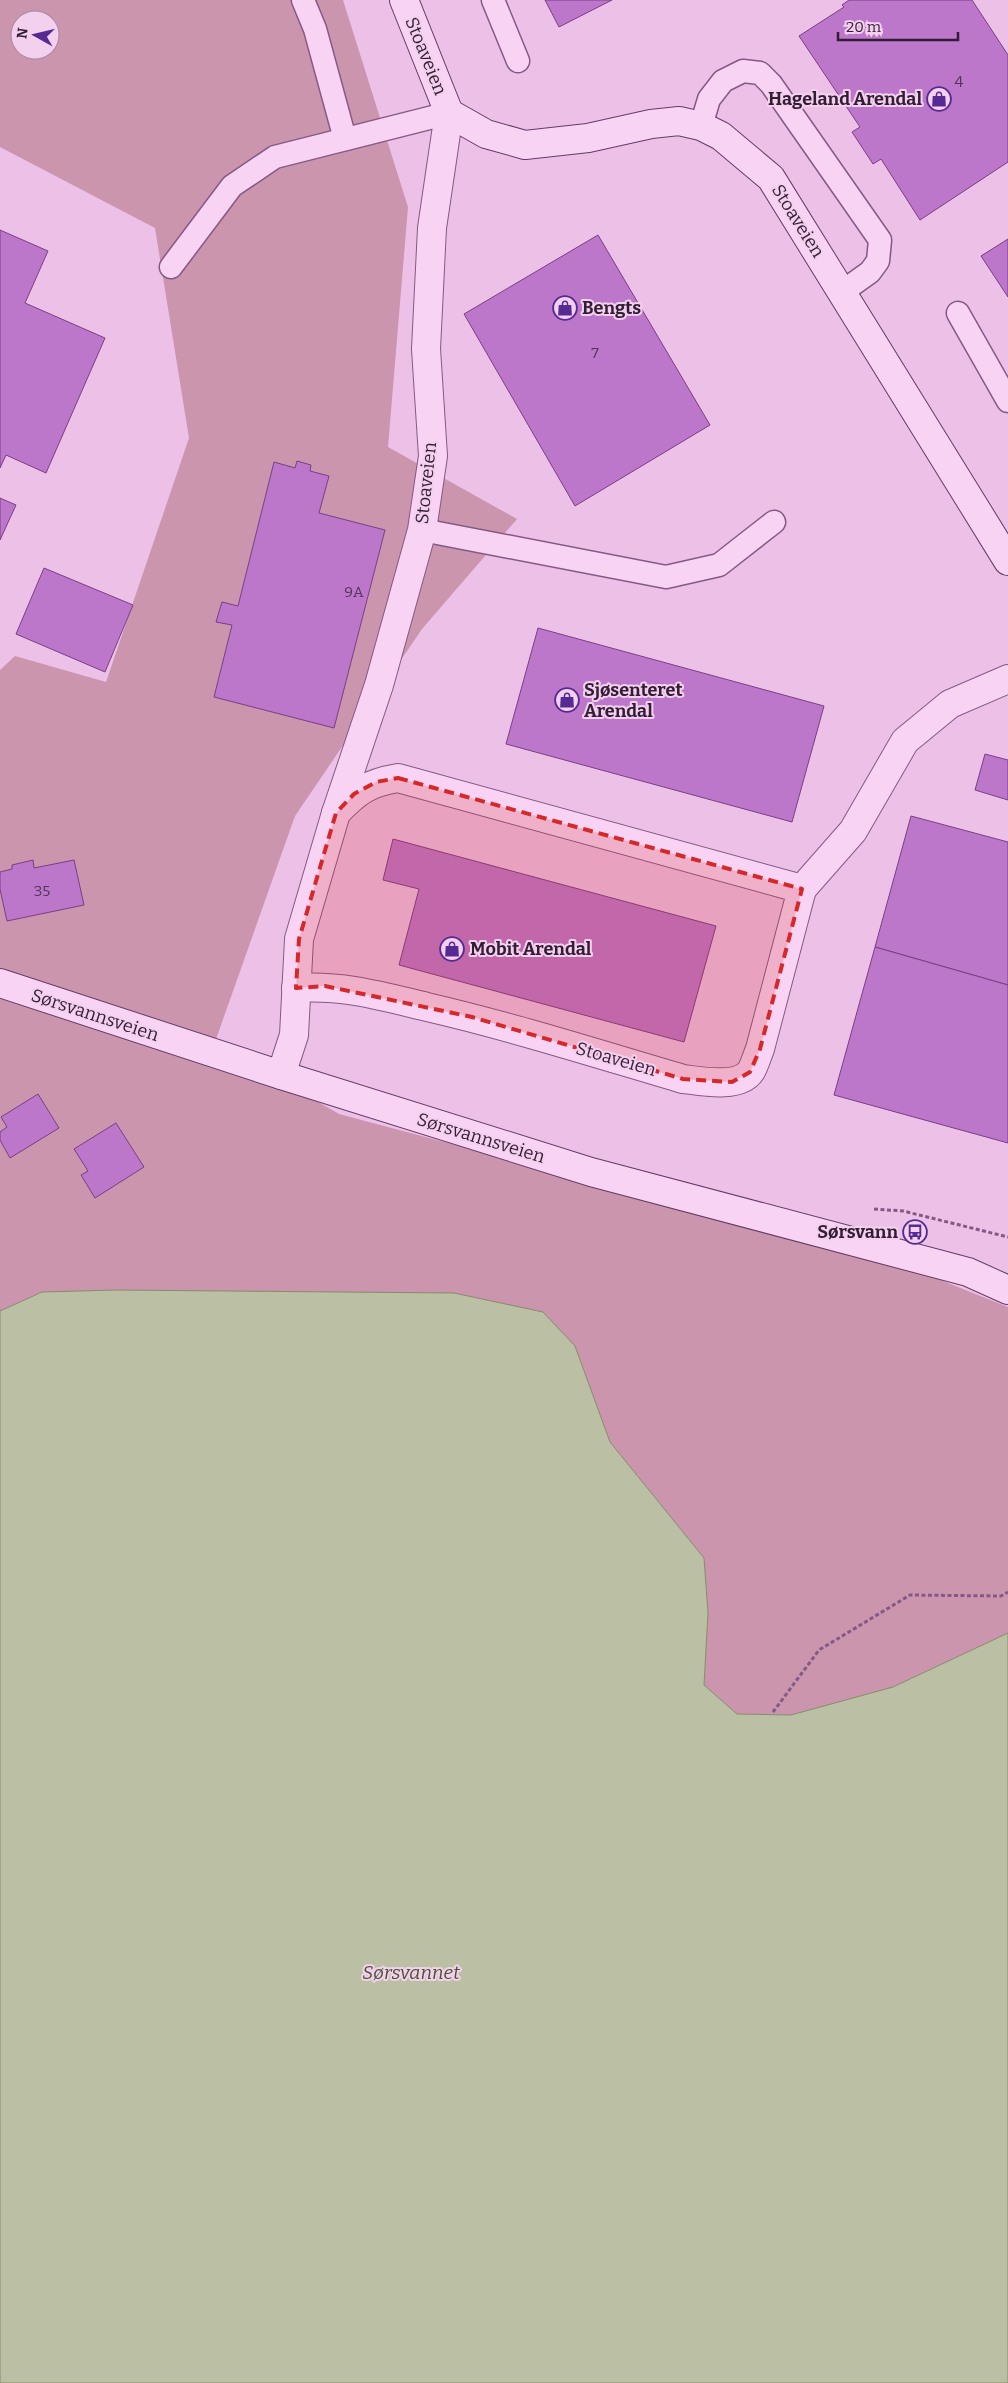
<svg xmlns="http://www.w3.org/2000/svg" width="1008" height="2383" viewBox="0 0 1008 2383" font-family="Bitter,serif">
<rect width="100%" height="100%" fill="#edc1e7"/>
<path fill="#ca95ad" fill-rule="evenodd" d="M0 0H343L408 207 388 447 517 519 422 629 295 816 215 1042 339 1114 568 1175 803 1225 1008 1307V1633L893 1687 791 1715 737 1714 704 1685 708 1613 704 1558 610 1442 575 1346 42 1292 0 1311V670L15 656 106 682 189 438 155 228 0 147ZM20 20H50V50H20Z"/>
<polygon fill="#bbbfa3" stroke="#868c6b" points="115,1290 454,1293 543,1312 575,1346 610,1442 704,1558 708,1613 704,1685 737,1714 791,1715 893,1687 1008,1633 1008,2383 0,2383 0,1311 42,1292"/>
<g fill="#bd77ca" stroke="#783f84">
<polygon points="545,0 612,0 559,27"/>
<polygon points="849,0 972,0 1008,55 1008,162 920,220 881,159 873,164 852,132 860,127 799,36 844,7 842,5"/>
<polygon points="0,230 48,251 25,303 105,338 46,473 6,455 0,468"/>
<polygon points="598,235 710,425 575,506 464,314"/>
<polygon points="1008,239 1008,297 981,256"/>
<polygon points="297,461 311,465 310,471 329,476 319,513 385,530 334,728 214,697 232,625 216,622 222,602 238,606 274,462 295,468"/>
<polygon points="0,498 16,505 0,540"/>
<polygon points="44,568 133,605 105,672 16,634"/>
<polygon points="538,628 824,706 792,822 506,744"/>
<polygon points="985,754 1008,760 1008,800 975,790"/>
<polygon points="911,816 1008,842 1008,985 875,947"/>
<polygon points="393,839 716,926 684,1042 399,965 419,889 383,880"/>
<polygon points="33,860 34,868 74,860 84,905 7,921 0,889 0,872 12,869 12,865"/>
<polygon points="875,947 1008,985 1008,1143 834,1095"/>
<polygon points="38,1094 59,1128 10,1158 0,1140 0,1132 7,1127 1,1117"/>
<polygon points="116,1123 144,1167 95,1198 81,1175 88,1171 74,1149"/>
</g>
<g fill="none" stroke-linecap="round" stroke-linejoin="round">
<g stroke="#845985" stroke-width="25">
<g id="lane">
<polyline points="303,0 315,29 345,139"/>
<polyline points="493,0 518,61"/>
<polyline points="701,126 709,99 723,81 743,71 760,73 771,84 880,240 878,261 870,272 842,292"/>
<polyline points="171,267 232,186 275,157 449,113"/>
<polyline points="958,313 1008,401"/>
<polyline points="422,530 666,577 719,565 774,522"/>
</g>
</g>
<g stroke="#845985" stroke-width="30">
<g id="street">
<polyline points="802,889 853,831 905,741 950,704 1008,679"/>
<path d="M296 988C344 985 381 996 427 1007 513 1027 598 1054 683 1079 701 1081 739 1089 751 1071 755 1064 757 1056 760 1049L802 889 398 778C368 783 357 791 336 813"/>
<polyline points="281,1075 294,1035 299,939 336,813 379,685 422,530 433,456 426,349 432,228 449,113"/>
</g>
</g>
<g stroke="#643c67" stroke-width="30">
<g id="secondary">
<polyline points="404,0 449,113 486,134 525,145 588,138 651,124 679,121 701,126 721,136 771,178 1008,561"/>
<polyline points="0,983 281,1075 591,1172 968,1272 1008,1290"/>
</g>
</g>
<g stroke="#845985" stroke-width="3" stroke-dasharray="4 2.5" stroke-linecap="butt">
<polyline points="874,1209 903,1211 1008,1237"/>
<polyline points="773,1712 819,1650 910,1595 1001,1596 1008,1592"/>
</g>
<use href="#lane" stroke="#f8d3f3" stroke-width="22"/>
<use href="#street" stroke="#f8d3f3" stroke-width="28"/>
<use href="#secondary" stroke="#f8d3f3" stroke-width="28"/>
</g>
<path fill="#d62828" fill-opacity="0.2" stroke="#d62828" stroke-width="4" stroke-dasharray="10 6" stroke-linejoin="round" d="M398 778 802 889 760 1049 750 1072 732 1082 683 1079 472 1017 325 986 296 988 299 939 336 813 354 794 376 782Z"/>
<defs>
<g id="shop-ring" transform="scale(1.25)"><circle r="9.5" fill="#f4d0ef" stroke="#562a93" stroke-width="1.5"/><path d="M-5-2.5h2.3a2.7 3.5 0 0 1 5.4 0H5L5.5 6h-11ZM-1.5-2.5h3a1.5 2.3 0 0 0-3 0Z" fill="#562a93"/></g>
<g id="bus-ring" transform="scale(1.25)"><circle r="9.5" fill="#f4d0ef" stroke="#562a93" stroke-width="1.5"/><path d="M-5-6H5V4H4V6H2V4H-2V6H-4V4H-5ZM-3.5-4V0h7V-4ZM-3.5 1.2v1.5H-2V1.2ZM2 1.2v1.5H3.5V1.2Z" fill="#562a93"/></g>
</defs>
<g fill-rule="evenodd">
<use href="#shop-ring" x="939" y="99"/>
<use href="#shop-ring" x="565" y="308"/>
<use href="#shop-ring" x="567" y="700"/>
<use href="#shop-ring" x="452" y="949"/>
<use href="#bus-ring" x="915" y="1232"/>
</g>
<g text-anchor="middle" stroke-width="4" stroke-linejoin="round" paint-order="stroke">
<g font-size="15" fill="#56345a">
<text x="959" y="87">4</text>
<text x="595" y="358">7</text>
<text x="354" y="597">9A</text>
<text x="42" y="896">35</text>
</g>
<g font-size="18" fill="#331d35" stroke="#f4d0ef">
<text transform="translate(426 56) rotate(68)" y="6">Stoaveien</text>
<text transform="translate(798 221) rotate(58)" y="6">Stoaveien</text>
<text transform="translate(426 483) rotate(-84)" y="6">Stoaveien</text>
<text transform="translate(95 1015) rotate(18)" y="6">Sørsvannsveien</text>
<text transform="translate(616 1059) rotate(16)" y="6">Stoaveien</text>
<text transform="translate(481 1138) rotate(17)" y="6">Sørsvannsveien</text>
</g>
<g font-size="18" font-weight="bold" fill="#331d35" stroke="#f4d0ef" text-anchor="start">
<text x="922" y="105" text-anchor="end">Hageland Arendal</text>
<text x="582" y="314">Bengts</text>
<text x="584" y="696">Sjøsenteret<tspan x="584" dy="21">Arendal</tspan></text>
<text x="470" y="955">Mobit Arendal</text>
<text x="898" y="1238" text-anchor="end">Sørsvann</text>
</g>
<g font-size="19" font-style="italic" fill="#46552c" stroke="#f4d0ef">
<text x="411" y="1979">Sørsvannet</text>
</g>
</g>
<g transform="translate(35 35) rotate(278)"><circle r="24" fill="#f4d0ef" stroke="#a788a5"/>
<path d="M0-4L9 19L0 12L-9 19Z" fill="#562a93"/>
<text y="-8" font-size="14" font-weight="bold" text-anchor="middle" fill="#331d35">N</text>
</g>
<path d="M838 32v8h120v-8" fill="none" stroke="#331d35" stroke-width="2.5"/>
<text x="846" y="32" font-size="15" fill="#331d35" stroke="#f4d0ef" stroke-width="4" paint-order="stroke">20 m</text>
</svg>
